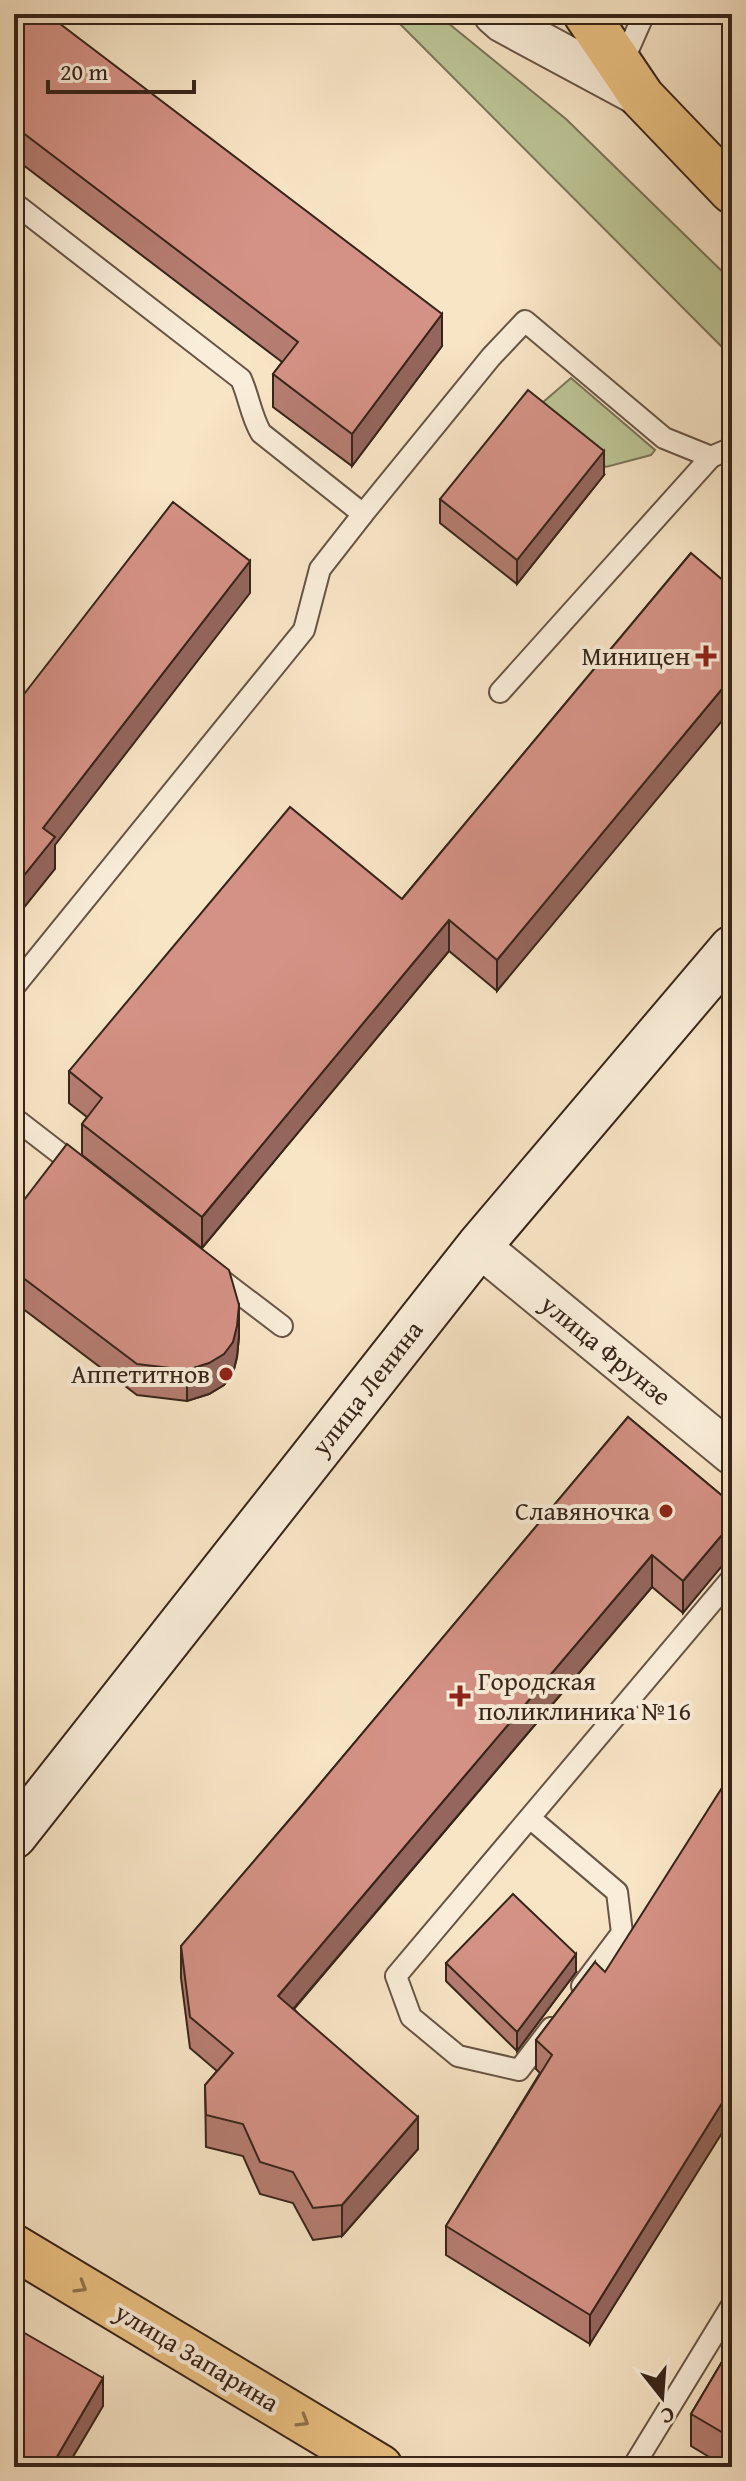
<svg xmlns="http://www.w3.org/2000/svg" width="746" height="2481" font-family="'Gentium Book Plus',serif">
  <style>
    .green { fill: #bcc596; stroke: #7a7458; stroke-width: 2 }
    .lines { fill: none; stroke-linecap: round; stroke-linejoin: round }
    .lane-casing { stroke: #675444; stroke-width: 24 }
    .street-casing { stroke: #675444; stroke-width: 44 }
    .secondary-casing { stroke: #372419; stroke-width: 48 }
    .primary-casing { stroke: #372419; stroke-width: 48 }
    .lane { stroke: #faeeda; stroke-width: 20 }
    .street { stroke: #faeeda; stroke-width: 40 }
    .secondary { stroke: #faeeda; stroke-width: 44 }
    .primary { stroke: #ecc283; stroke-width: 44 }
    .wall { fill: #b67d72; stroke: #372419; stroke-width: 2 }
    .shaded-wall { fill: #94665d; stroke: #372419; stroke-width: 2 }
    .building { fill: #d49185; stroke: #372419; stroke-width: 2 }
    .oneway { stroke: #92734e }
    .poi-dot { fill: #8f2418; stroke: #faeeda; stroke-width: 3 }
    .labels { text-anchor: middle; stroke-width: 8; stroke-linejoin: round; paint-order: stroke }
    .poi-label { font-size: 26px; fill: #372419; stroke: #faeeda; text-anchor: end }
    .street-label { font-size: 26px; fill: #372419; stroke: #faeeda }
  </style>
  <rect width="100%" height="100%" fill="#f8e5c6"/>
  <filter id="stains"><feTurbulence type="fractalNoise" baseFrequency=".0025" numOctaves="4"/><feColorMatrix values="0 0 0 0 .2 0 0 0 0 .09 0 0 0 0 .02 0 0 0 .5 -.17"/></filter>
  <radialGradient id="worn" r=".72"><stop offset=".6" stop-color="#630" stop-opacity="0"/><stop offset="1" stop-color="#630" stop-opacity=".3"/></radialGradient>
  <g class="green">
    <polygon points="390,14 437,14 566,119 732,281 732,357"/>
    <polygon points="571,378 655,450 651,455 606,467 535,409"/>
  </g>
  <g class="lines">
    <g class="lane-casing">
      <g id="lane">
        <polyline points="621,66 644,14"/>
        <path d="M14,203L241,379C249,397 251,416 261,433L363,514L491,357L525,321L664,438L711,457L732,448"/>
        <polyline points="500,692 711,457"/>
        <polyline points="14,987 304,630 320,569 363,514"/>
        <polyline points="14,1118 80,1169"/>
        <polyline points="215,1275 282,1326"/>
        <polyline points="530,1818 617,1892 622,1933 582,1986"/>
        <polyline points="551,2028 519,2070 458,2056 411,2017 396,1976 732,1578"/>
        <polyline points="633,2467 732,2305"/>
      </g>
    </g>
    <g class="street-casing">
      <g id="street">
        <polyline points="494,14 503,22 642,97"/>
        <polyline points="479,1246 732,1454"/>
      </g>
    </g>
    <g class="secondary-casing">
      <polyline id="secondary" points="14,1836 479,1246 732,948"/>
    </g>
    <g class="primary-casing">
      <g id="primary">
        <polyline points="586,14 642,97 732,191"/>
        <polyline points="14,2247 380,2467"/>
      </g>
    </g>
    <use href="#lane" class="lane"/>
    <use href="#street" class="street"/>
    <use href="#secondary" class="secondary"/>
    <use href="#primary" class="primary"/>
  </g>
  <g class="wall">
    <polygon points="14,14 442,346 352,466 273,407 273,374 282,362 14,158"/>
    <polygon points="604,475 517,584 440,523 440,499"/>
    <polygon points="691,553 497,991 449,951 202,1248 82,1155 82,1124 87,1117 69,1103 69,1071 402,899"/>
    <polygon points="14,1213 239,1336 237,1357 233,1373 224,1385 209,1394 187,1401 137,1395 14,1302"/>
    <polygon points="628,1417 732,1504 683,1613 652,1587 294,2009 418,2149 342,2236 313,2240 293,2203 260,2194 243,2156 206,2147 205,2085 217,2071 190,2048 181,1978 181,1946 303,1804"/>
    <polygon points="595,1962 590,2344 446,2255 446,2226 540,2073 536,2069 536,2040"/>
    <polygon points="446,1963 576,1972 517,2051 446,1981"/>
    <polygon points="732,2345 732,2467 726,2467 691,2446 691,2414"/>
  </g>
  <g class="shaded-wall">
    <polygon points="442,314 442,346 352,466 352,434"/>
    <polygon points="604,451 604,475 517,584 517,560"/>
    <polygon points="250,561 250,593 55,845 55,869 14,920 14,888 43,828"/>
    <polygon points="732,677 732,709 497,991 497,960"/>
    <polygon points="449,920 449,951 202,1248 202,1217"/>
    <polygon points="239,1305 239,1336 237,1357 233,1373 224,1385 209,1394 187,1401 187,1370"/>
    <polygon points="732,1523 732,1554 683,1613 683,1581"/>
    <polygon points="652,1555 652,1587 278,2027 278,1996"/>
    <polygon points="576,1954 576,1972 517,2051 517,2032"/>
    <polygon points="732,2087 732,2117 590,2344 590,2315"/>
    <polygon points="418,2117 418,2149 342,2236 342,2205"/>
    <polygon points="103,2378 103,2406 67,2467 51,2467"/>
  </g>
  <g class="building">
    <polygon points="14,14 47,14 442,314 352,434 273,374 298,342 14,126"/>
    <polygon points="528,390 604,451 517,560 440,499"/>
    <polygon points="173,502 250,561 43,828 55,837 14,888 14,707"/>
    <polygon points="691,553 732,588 732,677 497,960 449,920 202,1217 82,1124 102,1098 69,1071 290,807 402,899"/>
    <polygon points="67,1144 229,1270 239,1305 237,1326 233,1342 224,1354 209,1363 187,1370 137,1364 14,1271 14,1213"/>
    <polygon points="628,1417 732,1504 732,1523 683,1581 652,1555 278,1996 418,2117 342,2205 313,2208 293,2172 260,2162 243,2124 206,2115 205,2085 233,2053 190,2017 181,1946 303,1804"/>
    <polygon points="732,1772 732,2087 590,2315 446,2226 552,2055 536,2040 595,1962 605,1972"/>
    <polygon points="513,1894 576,1954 517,2032 446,1963"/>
    <polygon points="14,2327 103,2378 51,2467 14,2467"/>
    <polygon points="732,2345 732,2438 691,2414"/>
  </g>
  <defs><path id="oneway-chevron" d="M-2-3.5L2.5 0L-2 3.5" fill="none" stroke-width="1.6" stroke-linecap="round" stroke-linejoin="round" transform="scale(2)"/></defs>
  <g class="oneway">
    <use href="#oneway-chevron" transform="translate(81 2287) rotate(31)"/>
    <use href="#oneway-chevron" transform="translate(303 2421) rotate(31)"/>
  </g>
  <g class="poi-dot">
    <path d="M702 644h8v8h8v8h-8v8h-8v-8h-8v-8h8z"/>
    <circle cx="226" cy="1374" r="8"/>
    <circle cx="666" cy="1511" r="8"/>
    <path d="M456 1684h8v8h8v8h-8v8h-8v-8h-8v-8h8z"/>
  </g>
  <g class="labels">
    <g class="poi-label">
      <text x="690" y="665">Миницен</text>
      <text x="210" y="1383">Аппетитнов</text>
      <text x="650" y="1520">Славяночка</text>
      <text x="478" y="1690" text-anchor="start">Городская<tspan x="478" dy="30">поликлиника №16</tspan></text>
    </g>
    <g class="street-label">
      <text transform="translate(606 1350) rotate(39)" y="9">улица Фрунзе</text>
      <text transform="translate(367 1388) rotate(-52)" y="9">улица Ленина</text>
      <text transform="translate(197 2357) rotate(31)" y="9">улица Запарина</text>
    </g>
  </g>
  <rect width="746" height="2481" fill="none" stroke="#f8e5c6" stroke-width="48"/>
  <rect x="16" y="16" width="714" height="2449" fill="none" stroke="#372419" stroke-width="4"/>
  <rect x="24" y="24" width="698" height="2433" fill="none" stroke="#372419" stroke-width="2"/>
  <g transform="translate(662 2397) rotate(163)" stroke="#faeeda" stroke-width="6" paint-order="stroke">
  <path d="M0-6L14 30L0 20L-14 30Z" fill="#372419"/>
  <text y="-12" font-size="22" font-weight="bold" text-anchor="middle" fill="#372419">С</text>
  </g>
  <path d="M48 80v12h146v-12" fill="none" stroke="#372419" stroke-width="4"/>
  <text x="60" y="80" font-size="24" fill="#372419" stroke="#faeeda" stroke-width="6" paint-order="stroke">20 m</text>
  <rect width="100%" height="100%" filter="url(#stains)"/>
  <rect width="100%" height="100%" fill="url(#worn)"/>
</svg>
